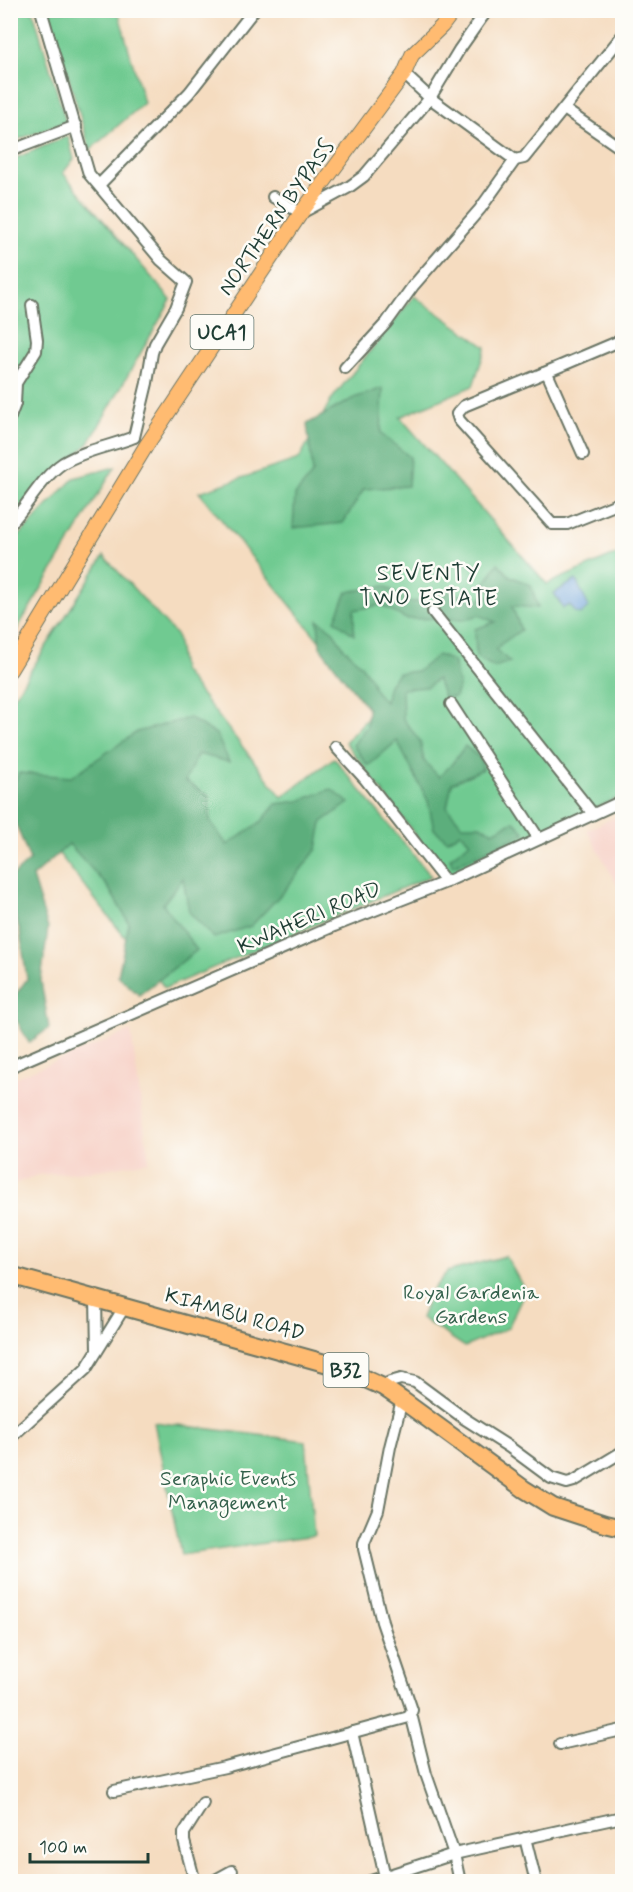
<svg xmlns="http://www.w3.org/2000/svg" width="633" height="1892" font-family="Mynerve,sans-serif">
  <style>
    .built { fill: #f7d1c7 }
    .green { fill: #70ca91; stroke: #488462; stroke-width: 1.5 }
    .forest { fill: #5cae7b; stroke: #3e7658; stroke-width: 1.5 }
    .water { fill: #6fa4dc; stroke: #477088; stroke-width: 1.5 }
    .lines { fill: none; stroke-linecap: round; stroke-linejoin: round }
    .minor-casing { stroke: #6a7565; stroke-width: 14 }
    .major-casing { stroke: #6a7565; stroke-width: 16 }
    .highway-casing { stroke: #6a7565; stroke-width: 20 }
    .minor { stroke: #fff; stroke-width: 10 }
    .major { stroke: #ffbb71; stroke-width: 14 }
    .highway { stroke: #ffbb71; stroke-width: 16 }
    .labels { text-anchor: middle; stroke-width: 5; stroke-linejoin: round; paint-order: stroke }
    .shield { fill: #fdfcf7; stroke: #62766e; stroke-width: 1.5 }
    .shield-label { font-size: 20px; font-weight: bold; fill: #1f3d34 }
    .street-label { font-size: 21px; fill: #1f3d34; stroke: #fdfcf7 }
    .park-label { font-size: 21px; fill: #33604b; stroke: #fdfcf7 }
    .neighbourhood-label { font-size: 22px; letter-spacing: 1.5px; fill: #1f3d34; stroke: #fdfcf7 }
  </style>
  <rect width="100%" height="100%" fill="#fdfcf7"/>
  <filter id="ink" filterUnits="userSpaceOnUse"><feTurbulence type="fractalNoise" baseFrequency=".0167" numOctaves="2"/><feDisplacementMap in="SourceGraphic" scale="12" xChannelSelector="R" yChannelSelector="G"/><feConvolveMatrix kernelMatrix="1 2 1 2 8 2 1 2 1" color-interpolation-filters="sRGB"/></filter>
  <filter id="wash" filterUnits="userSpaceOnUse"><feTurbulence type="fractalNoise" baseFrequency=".008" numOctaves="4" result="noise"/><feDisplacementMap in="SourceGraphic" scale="24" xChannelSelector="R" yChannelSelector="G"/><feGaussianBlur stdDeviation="1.35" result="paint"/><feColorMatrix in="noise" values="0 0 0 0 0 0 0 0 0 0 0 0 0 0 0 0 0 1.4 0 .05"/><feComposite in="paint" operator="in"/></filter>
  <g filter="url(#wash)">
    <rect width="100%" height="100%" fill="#f5dcc0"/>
    <g class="built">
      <polygon points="622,814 622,894 587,830"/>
      <polygon points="131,1031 149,1161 99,1170 38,1175 11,1185 11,1079"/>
    </g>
    <g class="green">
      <polygon points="11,10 33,11 66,122 11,142"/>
      <polygon points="49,11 118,11 144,103 90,150"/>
      <polygon points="68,136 74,159 63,173 171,300 89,443 11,516 11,160"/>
      <polygon points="414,296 486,347 473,386 400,417 547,584 622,552 622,796 448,878 345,742 375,710 199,492 299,459 331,400"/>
      <polygon points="115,467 11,639 11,541 17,538 74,478"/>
      <polygon points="104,556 177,636 182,670 282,797 334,758 431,876 165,988 11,793 10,703"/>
      <polygon points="506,1256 525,1291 508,1328 465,1347 421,1318 431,1292 447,1272"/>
      <polygon points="154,1422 306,1441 314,1536 181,1555"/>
    </g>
    <g class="forest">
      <polygon points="383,388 381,434 410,457 408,486 364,489 343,523 293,528 295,495 313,473 307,424 354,398"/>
      <polygon points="498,563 510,576 531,585 538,608 512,606 521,630 501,644 496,650 510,662 494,667 476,657 475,629 495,622 479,615 463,620 445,618 406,619 381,605 354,610 354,635 335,620 347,592 385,586 409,602 437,601 450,591 473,602 493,594 485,583"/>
      <polygon points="318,620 332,630 344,648 361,665 371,679 374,689 385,702 389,685 398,673 418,671 438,655 453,661 459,685 455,697 444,697 437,679 427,687 402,689 403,719 420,741 424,761 439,777 451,765 465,746 480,758 483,769 452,783 447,807 462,825 480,825 493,832 514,821 525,833 453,866 450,858 470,842 461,833 447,840 434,829 428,801 397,741 368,766 353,745 367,726 368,709 320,647"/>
      <polygon points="189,718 216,734 229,762 198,754 185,781 209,796 210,821 227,845 262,821 276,804 299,801 331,789 349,803 322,822 317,849 285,890 251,926 214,938 189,912 183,878 163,904 197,950 139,995 118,976 129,923 108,887 69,844 32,877 48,928 41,981 49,1028 29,1043 10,1008 11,1001 27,979 20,932 11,900 11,877 30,860 11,812 11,789 19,773 71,777 137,732"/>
    </g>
    <polygon class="water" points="576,580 587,603 588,607 581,614 575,612 570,605 563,608 554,593"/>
  </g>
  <g filter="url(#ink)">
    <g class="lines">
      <g class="minor-casing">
        <g id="minor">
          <polyline points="41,10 89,174 161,260 186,282 176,308 155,344 152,353 147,383 134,437"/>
          <polyline points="470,10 483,16"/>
          <polyline points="404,74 430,98 515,160 524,158 622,36"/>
          <polyline points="564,109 622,149"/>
          <polyline points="10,151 76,126"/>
          <polyline points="99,185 189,93 254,10"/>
          <polyline points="273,197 301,213 349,187 364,176 430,98 459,50 487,10"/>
          <polyline points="345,368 387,322 413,286 480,209 515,160"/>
          <polyline points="544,373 622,340"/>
          <polyline points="10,417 15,404 16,383 36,351 37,340 32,305"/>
          <polyline points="583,454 548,375 544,373 464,406 457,414 459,420 552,524 567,524 622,502"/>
          <path d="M10,524C28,505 42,477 63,463C84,450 112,446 134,437"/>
          <polyline points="433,612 593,814"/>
          <polyline points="451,704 539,839"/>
          <polyline points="336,747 365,779 446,882"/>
          <polyline points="10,1067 334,926 446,882 622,801"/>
          <polyline points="96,1298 97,1351"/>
          <polyline points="383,1387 390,1382 401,1379 415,1382 465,1419 509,1447 551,1478 567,1483 574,1481 622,1452"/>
          <polyline points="10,1438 86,1369 125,1306"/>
          <polyline points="411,1714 426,1774 454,1854 460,1882"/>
          <polyline points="352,1732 385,1877"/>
          <polyline points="560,1744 622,1730"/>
          <polyline points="114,1791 225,1767 409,1717 412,1710 382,1622 364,1549 364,1543 378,1510 390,1447 402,1400"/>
          <polyline points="525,1838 536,1882"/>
          <polyline points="195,1882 184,1841 184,1833 203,1803"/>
          <polyline points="212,1882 232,1871"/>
          <polyline points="368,1882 454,1854 622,1817"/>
        </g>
      </g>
      <g class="major-casing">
        <polyline id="major" points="10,670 146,446 301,213 404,74 412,55 442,26 454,10"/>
      </g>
      <g class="highway-casing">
        <polyline id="highway" points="10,1275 339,1367 383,1387 402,1400 524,1489 553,1507 605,1524 622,1528"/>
      </g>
      <use href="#minor" class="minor"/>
      <use href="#major" class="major"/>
      <use href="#highway" class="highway"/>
    </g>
  </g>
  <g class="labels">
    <g class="shield">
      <rect x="190.5" y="315" width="63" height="34" rx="4.5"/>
      <rect x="323.5" y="1353" width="45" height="34" rx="4.5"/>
    </g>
    <g class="shield-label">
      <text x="222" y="339">UCA1</text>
      <text x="346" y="1377">B32</text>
    </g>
    <g class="street-label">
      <text transform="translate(276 217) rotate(-55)" y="7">NORTHERN BYPASS</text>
      <text transform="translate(309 917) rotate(-23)" y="7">KWAHERI ROAD</text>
      <text transform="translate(235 1314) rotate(16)" y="7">KIAMBU ROAD</text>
    </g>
    <g class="park-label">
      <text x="471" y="1299">Royal Gardenia<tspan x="471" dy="24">Gardens</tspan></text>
      <text x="228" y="1485">Seraphic Events<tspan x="228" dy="24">Management</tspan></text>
    </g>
    <g class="neighbourhood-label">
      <text x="429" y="580">SEVENTY<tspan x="429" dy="25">TWO ESTATE</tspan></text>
    </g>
  </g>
  <rect width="633" height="1892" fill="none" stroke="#fdfcf7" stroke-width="36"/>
  <path d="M30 1853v9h118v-9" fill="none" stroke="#1f3d34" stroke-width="3"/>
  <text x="39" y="1853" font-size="18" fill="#1f3d34" stroke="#fdfcf7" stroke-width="4.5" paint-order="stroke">100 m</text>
</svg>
